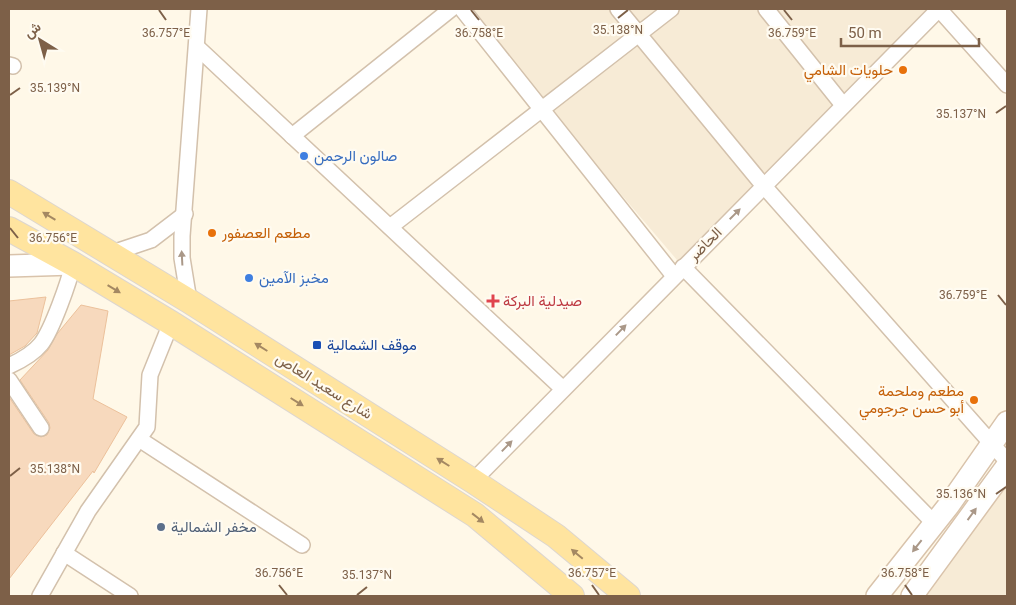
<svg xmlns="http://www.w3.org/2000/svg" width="1016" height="605" font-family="Roboto,Vazirmatn,sans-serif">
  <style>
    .residential { fill: #f7ebd6 }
    .building { fill: #f7d9bd; stroke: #ecc19b }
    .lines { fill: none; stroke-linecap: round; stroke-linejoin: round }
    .minor-casing { stroke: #d3c1ac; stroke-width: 18 }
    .secondary-casing { stroke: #d9c3ab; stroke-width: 24 }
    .primary-casing { stroke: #ddd6cf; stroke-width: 26 }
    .minor { stroke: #fff; stroke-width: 15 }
    .secondary { stroke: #fff; stroke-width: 21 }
    .primary { stroke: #ffe49f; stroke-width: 24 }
    .oneway { fill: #aa9888 }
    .oneway2 { fill: #a48862 }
    .ticks { fill: none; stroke: #7d6048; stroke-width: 2 }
    .food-dot { fill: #e8710a; stroke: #fffbf1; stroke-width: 2 }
    .shop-dot { fill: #3f7fe0; stroke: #fffbf1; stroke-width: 2 }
    .health-dot { fill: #e0444e; stroke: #fffbf1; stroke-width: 2 }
    .transit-dot { fill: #1a4fb4; stroke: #fffbf1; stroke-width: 2 }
    .service-dot { fill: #5c6f8a; stroke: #fffbf1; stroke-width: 2 }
    .labels { text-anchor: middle; stroke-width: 4.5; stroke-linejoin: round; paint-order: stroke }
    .food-label { font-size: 15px; fill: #c56008; stroke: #fffbf1; text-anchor: end }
    .shop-label { font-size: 15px; fill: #366cbe; stroke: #fffbf1; text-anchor: start }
    .street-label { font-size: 15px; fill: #7d6048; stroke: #fffbf1 }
    .health-label { font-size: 15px; fill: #be3a42; stroke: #fffbf1; text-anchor: start }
    .transit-label { font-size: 15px; fill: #164399; stroke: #fffbf1; text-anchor: start }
    .service-label { font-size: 15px; fill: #4e5e75; stroke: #fffbf1; text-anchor: start }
    .ticks-label { font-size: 12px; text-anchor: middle; fill: #7d6048; stroke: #fffbf1; stroke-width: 4.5; stroke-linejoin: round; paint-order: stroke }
  </style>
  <rect width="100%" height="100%" fill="#fff8e8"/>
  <g class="residential">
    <polygon points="463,9 927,9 683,267"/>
    <polygon points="1007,466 1007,596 912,596"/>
  </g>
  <g class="building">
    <polygon points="46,297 37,333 25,346 9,355 9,301"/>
    <polygon points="81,305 108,311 93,399 127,417 94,473 93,471 9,579 9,397 34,434 41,437 47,435 50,428 49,423 20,380 48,350 57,334"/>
  </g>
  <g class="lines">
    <g class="minor-casing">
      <g id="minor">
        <polyline points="462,9 674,276"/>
        <polyline points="618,9 763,185 1007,461"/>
        <polyline points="766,9 843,105"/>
        <polyline points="939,9 1007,85"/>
        <polyline points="197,47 563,389"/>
        <polyline points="9,65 13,66"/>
        <polyline points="292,136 451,9"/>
        <polyline points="390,227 671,9"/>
        <polyline points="112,253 151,240 185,214"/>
        <polyline points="683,267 935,524"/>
        <polyline points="189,301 182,258 182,236 199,9"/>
        <path d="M9,366C20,361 33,354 41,344C52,330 69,282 73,264"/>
        <polyline points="9,380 41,428"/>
        <polyline points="139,439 302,545"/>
        <polyline points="473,481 939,9"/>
        <polyline points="64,553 130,596"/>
        <polyline points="40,596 88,511 147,427 150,375 171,323"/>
      </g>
    </g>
    <g class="secondary-casing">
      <g id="secondary">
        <polyline points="9,266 73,264"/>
        <polyline points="877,596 949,505 1007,422"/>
        <polyline points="912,596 1007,466"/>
      </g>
    </g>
    <g class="primary-casing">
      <g id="primary">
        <polyline points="9,192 189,301 473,481 556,536 628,596"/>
        <polyline points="9,229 73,264 171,323 475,515 572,596"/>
      </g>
    </g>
    <use href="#minor" class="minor"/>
    <use href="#secondary" class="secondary"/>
    <use href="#primary" class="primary"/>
  </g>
  <defs><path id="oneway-solid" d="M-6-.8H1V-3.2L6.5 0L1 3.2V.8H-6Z" transform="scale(1.25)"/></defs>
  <g class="oneway">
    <use href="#oneway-solid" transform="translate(735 214) rotate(-45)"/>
    <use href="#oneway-solid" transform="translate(182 258) rotate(-93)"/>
    <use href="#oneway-solid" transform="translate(621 330) rotate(-46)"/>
    <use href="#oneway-solid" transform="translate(507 446) rotate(-46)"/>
    <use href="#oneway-solid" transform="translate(972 514) rotate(-54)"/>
    <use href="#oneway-solid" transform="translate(917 546) rotate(128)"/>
  </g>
  <g class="oneway2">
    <use href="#oneway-solid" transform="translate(49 216) rotate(-149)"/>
    <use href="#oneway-solid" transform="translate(114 289) rotate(31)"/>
    <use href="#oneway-solid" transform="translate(261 347) rotate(-148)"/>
    <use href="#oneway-solid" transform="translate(297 402) rotate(32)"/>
    <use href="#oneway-solid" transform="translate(443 462) rotate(-148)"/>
    <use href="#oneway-solid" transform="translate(478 518) rotate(38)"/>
    <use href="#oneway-solid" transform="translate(577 554) rotate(-140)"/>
  </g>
  <path class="ticks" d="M159,10L166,20M471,10L479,20M784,10L792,20M618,18L628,10M10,95L20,88M996,113L1006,106M10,228L18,238M998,295L1006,305M10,476L20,468M996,494L1006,487M279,585L287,595M592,585L599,595M905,585L912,595M357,595L367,587"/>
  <g class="food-dot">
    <circle cx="903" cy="70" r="5"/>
    <circle cx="212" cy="233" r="5"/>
    <circle cx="974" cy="400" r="5"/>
  </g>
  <g class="shop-dot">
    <circle cx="304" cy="156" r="5"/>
    <circle cx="249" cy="278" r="5"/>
  </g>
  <path class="health-dot" d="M490.5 293.5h5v5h5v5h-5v5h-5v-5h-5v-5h5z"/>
  <rect class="transit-dot" x="312" y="340" width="10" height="10" rx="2.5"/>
  <circle class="service-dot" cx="161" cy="527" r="5"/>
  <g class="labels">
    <g class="food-label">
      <text x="893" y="75">حلويات الشامي</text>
      <text x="222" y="238" text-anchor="start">مطعم العصفور</text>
      <text x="964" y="396">مطعم وملحمة<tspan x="964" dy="17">أبو حسن جرجومي</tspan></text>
    </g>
    <g class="shop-label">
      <text x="314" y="161">صالون الرحمن</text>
      <text x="259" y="283">مخبز الآمين</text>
    </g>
    <g class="street-label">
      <text transform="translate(705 244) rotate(-45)" y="5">الحاضر</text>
      <text transform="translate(324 386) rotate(32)" y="5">شارع سعيد العاص</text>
    </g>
    <g class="health-label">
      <text x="503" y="306">صيدلية البركة</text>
    </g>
    <g class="transit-label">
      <text x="327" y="350">موقف الشمالية</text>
    </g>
    <g class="service-label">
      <text x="171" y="532">مخفر الشمالية</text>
    </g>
  </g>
  <g class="ticks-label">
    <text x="618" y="34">35.138°N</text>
    <text x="166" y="37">36.757°E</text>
    <text x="479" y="37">36.758°E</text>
    <text x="792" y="37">36.759°E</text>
    <text x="55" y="92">35.139°N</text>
    <text x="961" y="118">35.137°N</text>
    <text x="53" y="242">36.756°E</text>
    <text x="963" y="299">36.759°E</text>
    <text x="55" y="473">35.138°N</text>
    <text x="961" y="498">35.136°N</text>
    <text x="279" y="577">36.756°E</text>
    <text x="592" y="577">36.757°E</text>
    <text x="905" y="577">36.758°E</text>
    <text x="367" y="579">35.137°N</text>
  </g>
  <rect width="1016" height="605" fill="none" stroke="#7d6048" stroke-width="20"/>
  <g transform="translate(40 40) rotate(323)" stroke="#fffbf1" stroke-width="4" paint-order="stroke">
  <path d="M0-4L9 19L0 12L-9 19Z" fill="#7d6048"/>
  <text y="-8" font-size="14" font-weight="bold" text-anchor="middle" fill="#7d6048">ش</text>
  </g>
  <path d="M841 38v8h138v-8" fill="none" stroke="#7d6048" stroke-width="2.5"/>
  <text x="848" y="38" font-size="15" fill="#7d6048" stroke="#fffbf1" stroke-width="4" paint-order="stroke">50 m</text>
</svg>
